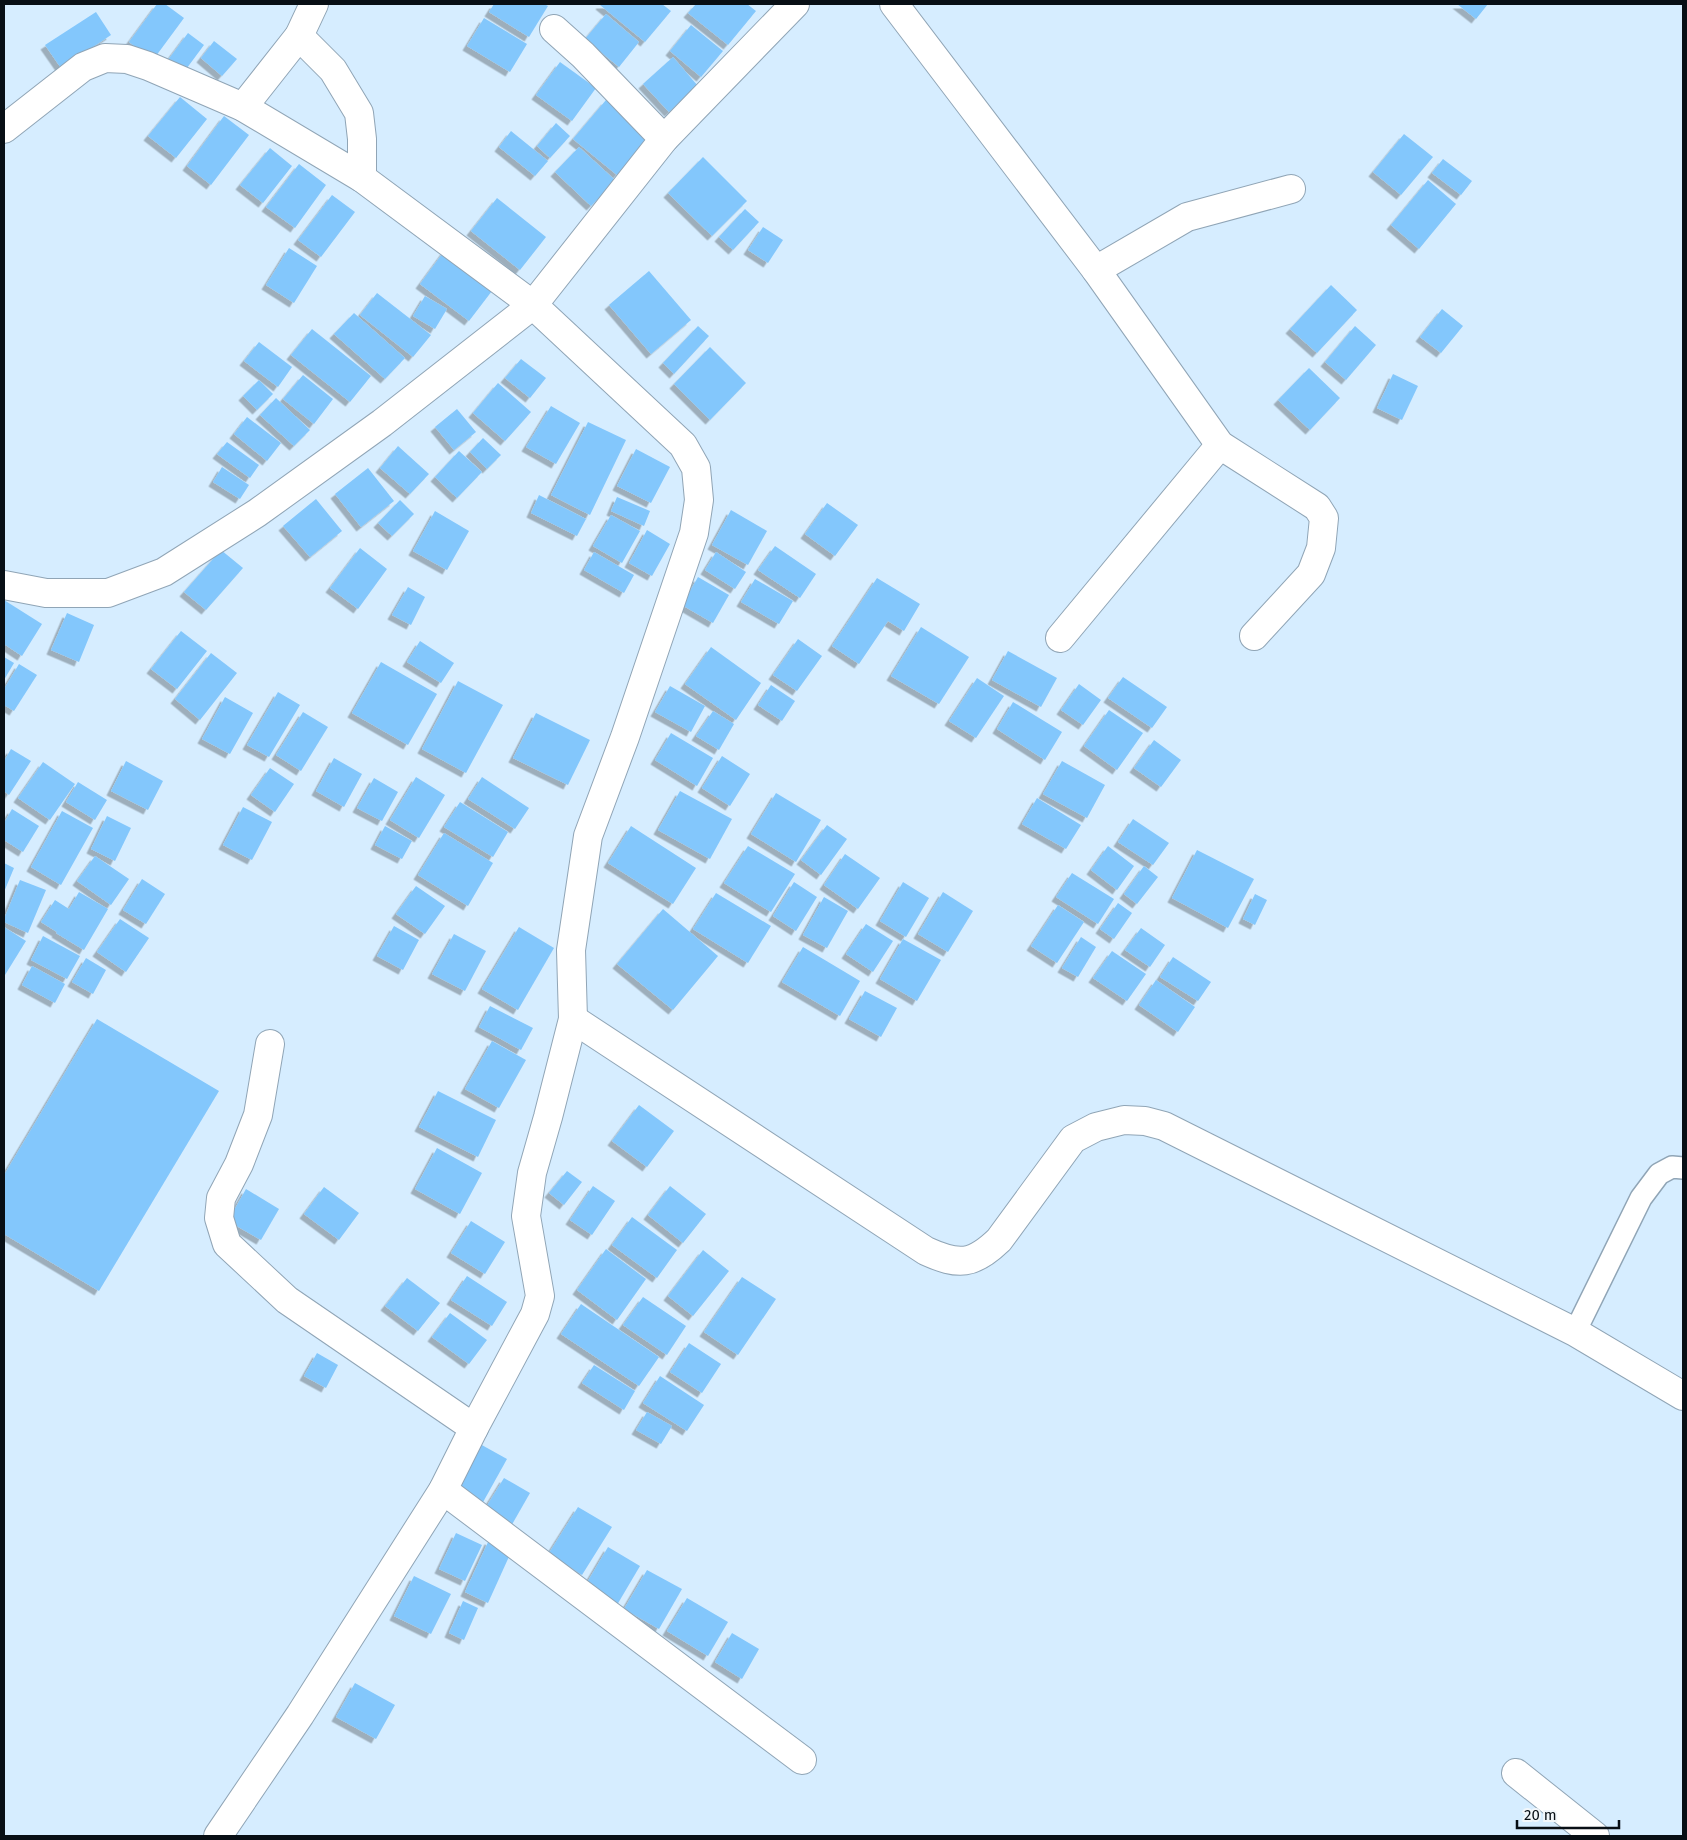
<svg xmlns="http://www.w3.org/2000/svg" width="1687" height="1840" font-family="'Fira Sans',sans-serif">
  <style>
    .building { fill: #83c7fc; filter: url(#shadow) }
    .lines { fill: none; stroke-linecap: round; stroke-linejoin: round }
    .lane-casing { stroke: #90a5b6; stroke-width: 24 }
    .street-casing { stroke: #90a5b6; stroke-width: 30 }
    .lane { stroke: #fff; stroke-width: 21 }
    .street { stroke: #fff; stroke-width: 28 }
  </style>
  <defs>
    <filter id="shadow"><feDropShadow dx="-4.5" dy="4.5" stdDeviation="0" flood-color="#0004"/></filter>
  </defs>
  <rect width="100%" height="100%" fill="#d6edff"/>
  <g class="building">
    <polygon points="157,4 165,4 184,18 153,60 129,42"/>
    <polygon points="494,4 544,4 548,6 529,37 489,12"/>
    <polygon points="601,4 662,4 671,11 645,42 600,5"/>
    <polygon points="696,4 747,4 756,11 728,45 688,13"/>
    <polygon points="1457,4 1488,4 1476,19"/>
    <polygon points="96,12 111,35 61,68 45,45"/>
    <polygon points="606,14 639,42 619,67 585,39"/>
    <polygon points="484,18 527,44 510,72 467,46"/>
    <polygon points="691,25 723,51 701,77 670,51"/>
    <polygon points="188,33 204,45 181,76 165,64"/>
    <polygon points="214,41 237,59 222,76 201,58"/>
    <polygon points="673,57 698,86 669,112 643,84"/>
    <polygon points="560,62 596,88 572,121 536,95"/>
    <polygon points="180,97 207,119 176,158 148,136"/>
    <polygon points="606,100 650,136 617,175 573,139"/>
    <polygon points="224,116 249,135 211,185 187,166"/>
    <polygon points="556,123 570,136 550,158 537,146"/>
    <polygon points="511,131 548,161 535,176 499,147"/>
    <polygon points="1404,134 1433,157 1401,195 1373,172"/>
    <polygon points="579,147 616,181 591,206 555,172"/>
    <polygon points="270,148 292,166 263,203 240,185"/>
    <polygon points="703,157 747,201 712,236 668,193"/>
    <polygon points="1443,159 1472,181 1461,195 1432,173"/>
    <polygon points="299,164 326,185 295,228 266,207"/>
    <polygon points="1428,180 1456,204 1419,249 1391,225"/>
    <polygon points="332,195 355,212 321,257 298,240"/>
    <polygon points="497,198 546,237 520,270 471,231"/>
    <polygon points="745,209 759,222 733,250 719,237"/>
    <polygon points="763,227 783,240 768,263 748,250"/>
    <polygon points="289,248 317,266 294,303 266,285"/>
    <polygon points="445,250 495,287 469,321 420,284"/>
    <polygon points="649,271 691,320 651,354 609,305"/>
    <polygon points="1331,285 1357,310 1317,353 1290,329"/>
    <polygon points="377,293 431,335 413,357 360,315"/>
    <polygon points="425,296 447,309 435,329 413,316"/>
    <polygon points="1442,309 1463,326 1441,353 1420,337"/>
    <polygon points="354,313 405,358 385,379 334,334"/>
    <polygon points="698,326 709,336 674,374 663,363"/>
    <polygon points="1355,326 1376,345 1346,380 1325,362"/>
    <polygon points="312,329 371,376 350,402 291,355"/>
    <polygon points="259,342 292,367 278,387 244,361"/>
    <polygon points="710,347 746,383 710,420 674,384"/>
    <polygon points="521,359 546,378 530,398 505,378"/>
    <polygon points="1309,368 1340,398 1310,430 1278,400"/>
    <polygon points="1393,374 1418,386 1402,420 1377,408"/>
    <polygon points="303,375 333,399 314,424 283,399"/>
    <polygon points="259,380 273,394 257,410 243,396"/>
    <polygon points="498,383 531,412 505,441 473,413"/>
    <polygon points="276,398 310,430 294,446 260,415"/>
    <polygon points="551,406 580,423 556,464 526,447"/>
    <polygon points="457,409 476,432 454,450 435,427"/>
    <polygon points="247,417 281,443 267,461 234,434"/>
    <polygon points="588,422 626,440 590,515 551,495"/>
    <polygon points="483,438 501,455 487,469 470,452"/>
    <polygon points="227,442 259,465 250,478 217,454"/>
    <polygon points="398,446 429,474 410,494 380,468"/>
    <polygon points="636,449 670,467 651,503 617,486"/>
    <polygon points="459,451 482,472 457,498 435,477"/>
    <polygon points="222,467 249,485 240,499 213,482"/>
    <polygon points="368,468 394,501 361,527 335,494"/>
    <polygon points="539,495 586,519 577,536 531,513"/>
    <polygon points="617,497 650,511 644,526 611,511"/>
    <polygon points="316,499 342,531 310,557 283,526"/>
    <polygon points="400,500 414,514 392,536 378,523"/>
    <polygon points="827,503 858,525 835,556 805,534"/>
    <polygon points="731,510 767,531 748,565 712,545"/>
    <polygon points="435,511 469,531 447,570 413,551"/>
    <polygon points="611,515 640,531 622,563 593,546"/>
    <polygon points="647,530 670,544 652,576 629,563"/>
    <polygon points="775,546 816,574 800,598 758,570"/>
    <polygon points="360,548 387,569 358,609 330,588"/>
    <polygon points="221,550 243,568 206,610 184,592"/>
    <polygon points="594,552 634,575 624,593 584,570"/>
    <polygon points="716,552 746,572 735,589 705,570"/>
    <polygon points="698,577 729,595 713,623 682,605"/>
    <polygon points="877,578 920,604 904,631 888,621 859,664 832,646"/>
    <polygon points="755,579 793,601 779,624 741,602"/>
    <polygon points="408,587 425,597 411,625 392,615"/>
    <polygon points="4,600 42,624 22,656 4,644"/>
    <polygon points="67,613 94,625 79,662 51,650"/>
    <polygon points="921,627 969,657 939,704 891,676"/>
    <polygon points="181,631 207,651 177,689 151,669"/>
    <polygon points="798,639 822,656 797,691 773,675"/>
    <polygon points="420,641 454,663 441,683 407,662"/>
    <polygon points="711,647 761,683 736,720 685,684"/>
    <polygon points="1008,651 1057,678 1041,707 992,680"/>
    <polygon points="211,653 237,673 200,720 175,699"/>
    <polygon points="4,657 14,663 4,680"/>
    <polygon points="381,662 437,694 408,745 352,713"/>
    <polygon points="19,664 37,675 14,711 4,705 4,689"/>
    <polygon points="1123,677 1167,707 1152,728 1108,698"/>
    <polygon points="977,678 1004,696 976,738 949,721"/>
    <polygon points="458,681 503,705 466,773 422,749"/>
    <polygon points="1079,684 1101,700 1083,725 1061,710"/>
    <polygon points="771,685 795,701 782,721 758,705"/>
    <polygon points="670,686 705,706 691,732 655,712"/>
    <polygon points="278,692 300,705 269,757 247,745"/>
    <polygon points="225,697 253,713 230,754 202,739"/>
    <polygon points="1013,702 1062,732 1045,760 997,729"/>
    <polygon points="1109,710 1143,733 1117,770 1084,746"/>
    <polygon points="713,711 734,724 719,750 696,736"/>
    <polygon points="303,712 328,727 301,771 276,755"/>
    <polygon points="536,713 590,740 568,785 513,758"/>
    <polygon points="671,733 713,758 697,786 655,760"/>
    <polygon points="1154,740 1181,760 1161,787 1134,768"/>
    <polygon points="11,749 31,761 9,795 4,791 4,761"/>
    <polygon points="722,756 750,774 730,806 702,788"/>
    <polygon points="334,758 362,774 344,807 316,791"/>
    <polygon points="126,761 163,781 148,810 111,791"/>
    <polygon points="1062,761 1105,785 1087,818 1043,794"/>
    <polygon points="43,762 75,784 50,820 18,798"/>
    <polygon points="270,768 294,784 275,812 251,795"/>
    <polygon points="416,777 445,795 419,838 390,820"/>
    <polygon points="482,777 529,808 515,829 468,799"/>
    <polygon points="374,778 398,792 382,821 357,808"/>
    <polygon points="78,782 107,800 95,820 66,802"/>
    <polygon points="680,791 732,819 710,859 658,830"/>
    <polygon points="776,793 821,820 796,862 751,834"/>
    <polygon points="1037,798 1081,825 1066,849 1022,824"/>
    <polygon points="460,802 508,832 493,857 444,827"/>
    <polygon points="243,807 272,822 252,860 223,845"/>
    <polygon points="12,809 39,826 23,852 4,840 4,823"/>
    <polygon points="62,811 93,828 61,885 31,867"/>
    <polygon points="107,816 131,828 115,861 91,849"/>
    <polygon points="1133,819 1169,843 1153,865 1118,842"/>
    <polygon points="827,825 847,839 821,875 801,860"/>
    <polygon points="385,826 412,841 402,859 375,845"/>
    <polygon points="631,826 696,868 673,904 608,863"/>
    <polygon points="444,833 493,863 468,906 418,875"/>
    <polygon points="748,846 795,874 771,912 724,883"/>
    <polygon points="1108,846 1134,866 1117,890 1091,870"/>
    <polygon points="1197,850 1254,879 1228,928 1172,898"/>
    <polygon points="845,854 880,878 858,909 824,885"/>
    <polygon points="95,856 129,879 111,905 77,881"/>
    <polygon points="4,863 14,868 4,892"/>
    <polygon points="1144,866 1158,877 1137,904 1124,894"/>
    <polygon points="1072,873 1114,899 1098,924 1056,897"/>
    <polygon points="142,879 165,894 146,924 123,910"/>
    <polygon points="20,880 46,890 28,933 4,922 4,919"/>
    <polygon points="794,882 817,897 796,931 773,916"/>
    <polygon points="903,882 929,898 906,937 880,921"/>
    <polygon points="416,886 445,906 425,934 396,914"/>
    <polygon points="79,892 108,909 84,950 56,933 57,932 41,922 55,900 69,909"/>
    <polygon points="943,892 973,911 948,952 918,934"/>
    <polygon points="716,893 771,926 748,963 693,929"/>
    <polygon points="1255,894 1267,900 1255,925 1243,919"/>
    <polygon points="824,897 848,911 827,948 803,935"/>
    <polygon points="1118,903 1132,913 1114,939 1100,929"/>
    <polygon points="1058,905 1084,922 1057,963 1031,946"/>
    <polygon points="663,909 718,956 673,1010 617,964"/>
    <polygon points="120,919 149,938 126,972 97,952"/>
    <polygon points="866,924 893,941 873,972 846,954"/>
    <polygon points="394,926 419,940 403,970 377,956"/>
    <polygon points="4,927 26,941 5,975 4,974"/>
    <polygon points="519,927 554,948 518,1010 482,989"/>
    <polygon points="1141,928 1165,945 1150,967 1125,950"/>
    <polygon points="454,934 486,951 465,991 432,974"/>
    <polygon points="43,936 80,956 67,979 31,960"/>
    <polygon points="1081,937 1096,947 1078,977 1062,968"/>
    <polygon points="903,939 941,960 917,1001 880,979"/>
    <polygon points="803,947 860,981 840,1016 782,982"/>
    <polygon points="1112,951 1146,974 1127,1001 1093,978"/>
    <polygon points="1173,957 1211,982 1198,1001 1160,977"/>
    <polygon points="86,958 106,970 93,994 72,982"/>
    <polygon points="32,966 65,984 55,1003 22,985"/>
    <polygon points="1156,980 1195,1007 1178,1032 1139,1005"/>
    <polygon points="865,991 897,1008 881,1037 849,1019"/>
    <polygon points="490,1006 533,1028 521,1050 479,1027"/>
    <polygon points="97,1019 219,1091 99,1291 4,1234 4,1175"/>
    <polygon points="492,1041 526,1060 499,1108 465,1089"/>
    <polygon points="438,1091 496,1120 478,1157 419,1127"/>
    <polygon points="639,1105 674,1131 647,1167 612,1141"/>
    <polygon points="437,1148 482,1173 460,1214 415,1189"/>
    <polygon points="567,1171 582,1182 564,1205 549,1193"/>
    <polygon points="593,1186 615,1201 592,1235 570,1220"/>
    <polygon points="670,1186 706,1214 683,1243 648,1215"/>
    <polygon points="324,1187 359,1213 339,1240 304,1214"/>
    <polygon points="246,1189 279,1209 261,1240 228,1221"/>
    <polygon points="632,1217 677,1250 657,1278 612,1245"/>
    <polygon points="471,1221 505,1242 485,1274 451,1253"/>
    <polygon points="606,1249 646,1279 617,1320 577,1290"/>
    <polygon points="703,1250 729,1271 693,1316 668,1296"/>
    <polygon points="467,1276 507,1302 492,1326 451,1300"/>
    <polygon points="742,1277 776,1299 738,1355 704,1332"/>
    <polygon points="407,1278 440,1303 418,1331 385,1306"/>
    <polygon points="643,1297 686,1326 667,1355 623,1325"/>
    <polygon points="581,1304 659,1357 639,1386 561,1334"/>
    <polygon points="450,1313 487,1340 469,1364 432,1337"/>
    <polygon points="689,1343 721,1364 702,1393 670,1372"/>
    <polygon points="317,1353 338,1365 326,1388 304,1376"/>
    <polygon points="594,1365 635,1391 624,1410 582,1383"/>
    <polygon points="660,1376 704,1405 687,1431 643,1403"/>
    <polygon points="647,1412 672,1426 661,1444 636,1430"/>
    <polygon points="480,1444 507,1459 482,1504 455,1488"/>
    <polygon points="504,1478 530,1493 510,1528 483,1512"/>
    <polygon points="578,1507 612,1527 582,1575 549,1553"/>
    <polygon points="456,1533 482,1545 465,1581 439,1569"/>
    <polygon points="489,1540 512,1550 488,1603 465,1592"/>
    <polygon points="608,1547 640,1566 617,1605 585,1586"/>
    <polygon points="647,1570 682,1589 659,1629 624,1609"/>
    <polygon points="414,1576 451,1594 431,1634 394,1616"/>
    <polygon points="687,1598 728,1622 708,1656 667,1631"/>
    <polygon points="463,1601 478,1608 464,1640 449,1633"/>
    <polygon points="732,1633 759,1649 742,1679 715,1662"/>
    <polygon points="355,1683 395,1705 376,1739 336,1717"/>
  </g>
  <g class="lines">
    <g class="lane-casing">
      <polyline id="lane" points="1575,1332 1641,1198 1659,1174 1672,1167 1683,1168"/>
    </g>
    <g class="street-casing">
      <g id="street">
        <polyline points="894,4 1096,270 1220,445 1317,507 1324,518 1321,548 1311,574 1254,636"/>
        <polyline points="554,29 583,55 664,139"/>
        <polyline points="299,36 333,70 359,113 362,139 362,178"/>
        <polyline points="243,107 299,36 314,4"/>
        <polyline points="4,129 83,67 105,58 127,59 148,66 243,107 362,178 533,305 683,445 696,468 699,500 694,533 625,737 588,836 571,950 573,1019 548,1117 532,1173 526,1216 540,1296 535,1314 474,1428 443,1490 300,1715 218,1836"/>
        <polyline points="1096,270 1187,217 1291,189"/>
        <polyline points="4,585 46,593 108,593 164,572 257,513 382,423 533,305 664,139 795,4"/>
        <polyline points="1060,638 1220,445"/>
        <path d="M573,1019L926,1251C959,1266 973,1265 999,1240L1073,1139L1096,1127L1124,1120L1145,1121L1164,1126L1575,1332L1683,1396"/>
        <polyline points="270,1044 258,1115 239,1164 221,1198 219,1218 227,1244 287,1300 474,1428"/>
        <polyline points="443,1490 802,1760"/>
        <polyline points="1516,1773 1595,1836"/>
      </g>
    </g>
    <use href="#lane" class="lane"/>
    <use href="#street" class="street"/>
  </g>
  <rect width="1687" height="1840" fill="none" stroke="#080f15" stroke-width="10"/>
  <path d="M1517 1820v8h102v-8" fill="none" stroke="#080f15" stroke-width="2.5"/>
  <text x="1524" y="1820" font-size="15" fill="#080f15" stroke="#f2f7fb" stroke-width="4" paint-order="stroke">20 m</text>
</svg>
